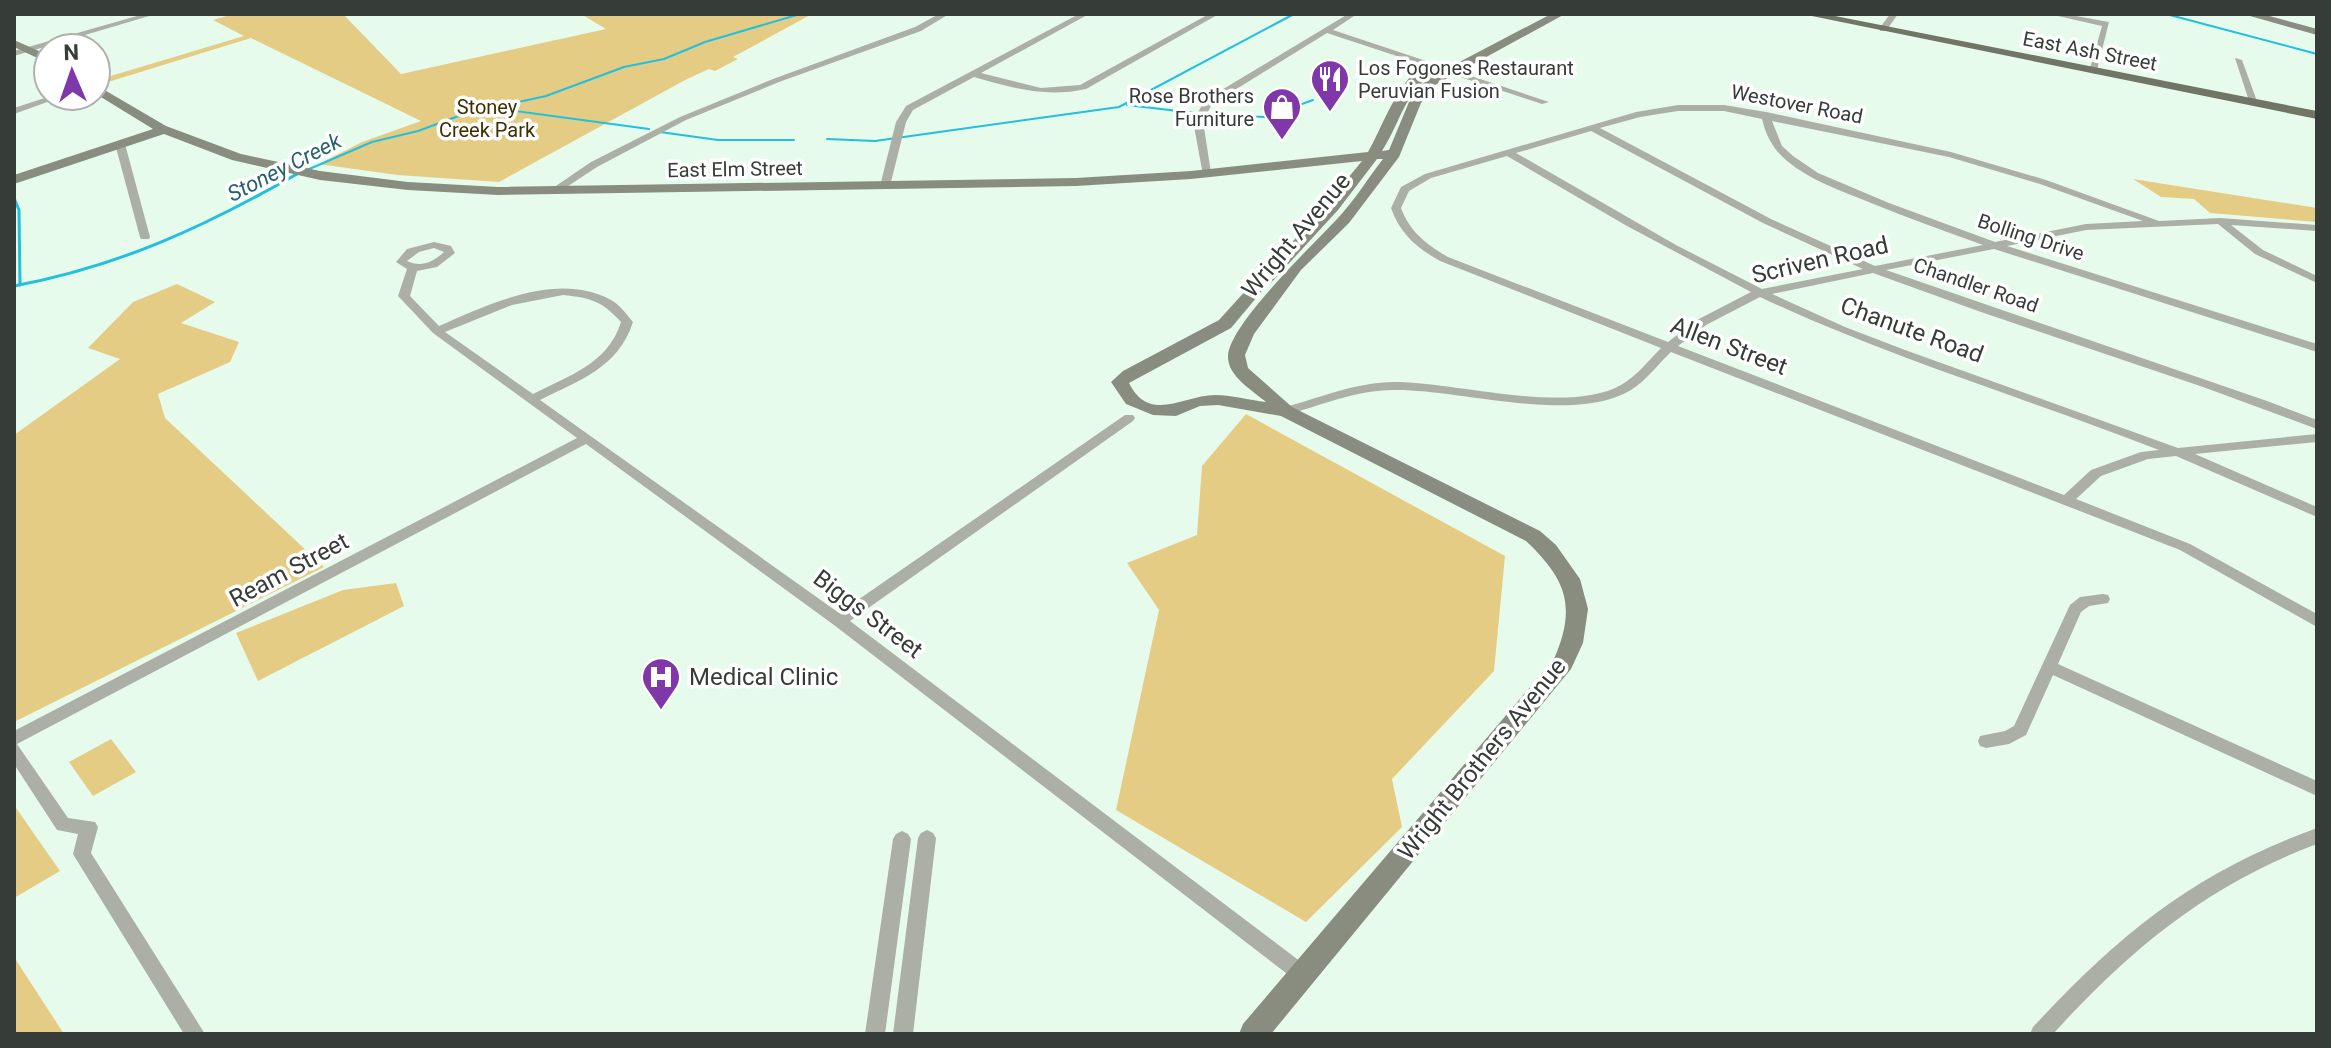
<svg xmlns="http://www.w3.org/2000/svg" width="2331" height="1048" font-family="Roboto,sans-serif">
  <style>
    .green { fill: #e5cc85 }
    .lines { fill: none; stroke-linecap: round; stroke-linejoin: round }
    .stream-far1 { stroke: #22bfde; stroke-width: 2 }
    .stream { stroke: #22bfde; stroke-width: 3 }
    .street { fill: #acafa6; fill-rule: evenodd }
    .secondary { fill: #898d80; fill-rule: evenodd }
    .primary { fill: #707565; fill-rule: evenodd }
    .labels { text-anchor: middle; stroke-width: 7; stroke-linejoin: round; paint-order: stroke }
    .far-street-label { font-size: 20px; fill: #363d38; stroke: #fff }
    .far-poi-label { font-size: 20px; fill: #363d38; stroke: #fff; text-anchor: start }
    .far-park-label { font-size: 20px; fill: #3d2f01; stroke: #fff }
    .far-water-label { font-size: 22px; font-style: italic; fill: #27606e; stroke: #fff }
    .street-label { font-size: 24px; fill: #363d38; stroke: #fff }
    .poi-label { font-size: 24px; fill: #363d38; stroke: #fff; text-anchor: start }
  </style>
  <rect width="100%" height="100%" fill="#e7fbec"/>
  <g class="green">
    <polygon points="234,14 343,14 401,74 606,29 581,14 812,14 733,57 738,59 715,71 709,69 687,79 499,182 397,175 319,164 362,142 421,121 251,38 108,82 104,78 244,36 213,20"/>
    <polygon points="2133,179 2317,208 2317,222 2210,213 2194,199 2161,197"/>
    <polygon points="177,284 215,302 181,323 239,342 230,362 158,394 165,418 324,567 14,722 14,435 120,359 88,348 133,302"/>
    <polygon points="1246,414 1505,556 1494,671 1392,779 1402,827 1306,922 1116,810 1159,610 1127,563 1197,535 1202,466"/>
    <polygon points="396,583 404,606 258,681 236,633 343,590"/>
    <polygon points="111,739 136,772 93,796 69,762"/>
    <polygon points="14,805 60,871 14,898"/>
    <polygon points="14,957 64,1034 14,1034"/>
  </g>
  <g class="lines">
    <g class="stream-far1">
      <polyline points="2166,14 2317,54"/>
      <polyline points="1127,105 1195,113"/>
      <polyline points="500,109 649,129"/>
      <polyline points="1207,115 1266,117 1313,100"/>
      <polyline points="660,132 718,140 794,140"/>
      <polyline points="827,139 875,141 1119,107 1294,14"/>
      <polyline points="293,176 372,142 418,131 464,114 546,96 624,67 664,59 705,42 800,14"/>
    </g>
    <g class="stream">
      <polyline points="14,198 19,210 20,285"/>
      <path d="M14,286C120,266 204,227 297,174"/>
    </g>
    <g class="street">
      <polygon points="144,14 156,14 14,56 14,51"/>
      <polygon points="939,14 949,14 921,31 779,82 686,120 597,167 556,194 547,192 591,162 680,117 773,79 915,27"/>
      <path d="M1079,14H1089L981,73L1041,88L1080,85L1209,14H1219L1086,89C1046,98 1012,88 974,77L913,110L906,122L890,186L882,188L880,186L896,122L906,106Z"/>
      <polygon points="1348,14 1357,14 1333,30 1549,102 1542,104 1327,33 1212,104 1203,121 1211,173 1203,175 1193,121 1205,100"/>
      <polygon points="1890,14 1898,14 1886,31 1880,31 1879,29"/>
      <polygon points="2049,14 2065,14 2109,22 2096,74 2089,72 2102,26"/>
      <polygon points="2235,58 2242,60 2258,104 2257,106 2250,104"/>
      <polygon points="51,96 64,96 14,114 14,108"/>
      <path d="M1678,105H1724L1766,112L1951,152L2046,180L2159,221L2220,218L2317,225V231L2231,225L2263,250L2317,276V283L2255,254L2218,224L2086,230L2007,246L2317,344V352L1994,249L1886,270L2267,401L2317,420V429L2203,387L1981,312L1873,273L1772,294L1845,327L1905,350L2178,448L2317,434V442L2195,454L2317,507V517L2176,456L2148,459L2101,476L2076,499L2190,544L2317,614V627L2180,550L1671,352C1658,364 1647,380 1631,390C1572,425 1461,389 1394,390C1356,390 1322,405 1286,415L1282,414L1280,411L1282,408C1319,398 1356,382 1395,382C1456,382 1568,415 1621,385C1637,376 1648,361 1661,348L1440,261C1417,248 1400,234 1391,208L1401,187L1425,174L1636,112ZM1678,111H1724L1762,119C1766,136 1773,149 1787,161C1811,181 1842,191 1871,203C1908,218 1945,231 1983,245L1875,266L1771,219L1600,128L1640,117ZM1772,121L1949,157L2040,184L2143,221L2086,224L1995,242L1889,203L1818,173L1793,156L1782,146ZM1591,131L1763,223L1863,269L1762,289L1676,245L1516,153ZM1507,156L1627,226L1751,292L1697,320L1668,342L1448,257C1426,244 1410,232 1401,208L1409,191L1431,178ZM1760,297C1889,358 2026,398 2159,450L2141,452L2091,470L2064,495L1678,346L1706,325Z"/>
      <polygon points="120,141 125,144 150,237 149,239 141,239 140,237 115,144"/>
      <path d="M434,242L451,246L455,253L437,267L417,271L410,296L439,326C489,304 558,271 611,300C620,305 627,315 633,322C618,368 580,380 540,400L839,613L1125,415H1133L1135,418L1133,421L850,621L1309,968L1312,974L1309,980L1302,983L1295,980L834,625L586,444L17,744L68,818L95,822L98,827L91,853L205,1034H184L76,859L73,854L78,834L57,830L14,764V731L577,438L433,333L400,298L398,296L407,269L396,262L407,249ZM434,248L444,252C433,262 421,268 407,261L419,252ZM563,295C591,298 602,301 621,322C608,364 568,376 533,394L445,332L512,305Z"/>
      <polygon points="2103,594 2108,595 2110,599 2108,603 2089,606 2081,612 2058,664 2317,781 2317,796 2053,675 2026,735 2009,744 1986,748 1980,746 1978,741 1980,736 2005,731 2014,726 2070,605 2080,597"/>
      <path d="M2317,828V844C2209,884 2130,949 2053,1034H2030L2033,1027C2120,933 2195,872 2317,828Z"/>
      <polygon points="927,830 933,833 936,838 913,1034 893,1034 918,838 921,833"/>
      <polygon points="902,831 908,834 911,839 885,1034 865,1034 893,839 896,834"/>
    </g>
    <g class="secondary">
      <path d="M1551,14H1565L1435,85L1421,103L1399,157L1349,223L1301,270L1254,334L1245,355L1248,368L1292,407L1540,531L1556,545L1580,579L1588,609L1583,643L1571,669L1271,1034H1239L1243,1024L1554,659C1577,606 1566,579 1526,541L1281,416L1218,405L1200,406L1176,416L1153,415L1126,404L1111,382L1123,371L1219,320L1248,288L1254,286L1262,291L1231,328L1129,383C1149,424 1184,395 1215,395C1231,395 1249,400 1266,402C1253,391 1227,376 1228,356C1229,324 1315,243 1338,218C1355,200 1368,178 1383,159H1377L1338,210L1270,284H1258V278L1314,219L1362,161L1191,179L1076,186L498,195L408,190L320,180L232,160L164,134L14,184V175L153,129L96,94V85L166,126L241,154L320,171L408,182L498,187L1076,178L1191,171L1368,152C1383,128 1404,59 1440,62V68C1401,96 1405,114 1382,151L1389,150L1409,102L1427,79Z"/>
      <polygon points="2243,14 2262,14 2317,29 2317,35"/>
      <polygon points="14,40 48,55 48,63 14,47"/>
    </g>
    <polygon class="primary" points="1802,14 1825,14 2317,111 2317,119"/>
  </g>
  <defs>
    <g id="restaurant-pin" transform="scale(2)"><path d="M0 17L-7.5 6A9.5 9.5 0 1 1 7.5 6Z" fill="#8037aa" stroke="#fff"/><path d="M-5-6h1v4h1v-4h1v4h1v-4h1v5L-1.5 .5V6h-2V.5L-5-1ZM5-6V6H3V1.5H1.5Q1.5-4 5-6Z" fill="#fff"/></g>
    <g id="shop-pin" transform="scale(2)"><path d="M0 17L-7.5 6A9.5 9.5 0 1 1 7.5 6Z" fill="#8037aa" stroke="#fff"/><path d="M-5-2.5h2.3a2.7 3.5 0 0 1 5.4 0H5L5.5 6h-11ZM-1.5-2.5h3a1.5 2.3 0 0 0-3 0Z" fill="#fff"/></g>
    <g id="hospital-pin" transform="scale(2)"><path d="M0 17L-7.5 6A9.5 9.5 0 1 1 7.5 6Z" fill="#8037aa" stroke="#fff"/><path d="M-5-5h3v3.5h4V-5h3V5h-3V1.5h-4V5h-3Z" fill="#fff"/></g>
  </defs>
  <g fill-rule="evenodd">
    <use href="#restaurant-pin" x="1330" y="79"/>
    <use href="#shop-pin" x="1282" y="107"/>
    <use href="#hospital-pin" x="661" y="677"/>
  </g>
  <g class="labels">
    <g class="far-street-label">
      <text transform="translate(2090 51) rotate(11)" y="7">East Ash Street</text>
      <text transform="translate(1797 104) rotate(11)" y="7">Westover Road</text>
      <text transform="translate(735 169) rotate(-1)" y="7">East Elm Street</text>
      <text transform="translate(2031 237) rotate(18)" y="7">Bolling Drive</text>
      <text transform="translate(1976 285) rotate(19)" y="7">Chandler Road</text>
    </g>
    <g class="far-poi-label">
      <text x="1358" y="75">Los Fogones Restaurant<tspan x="1358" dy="23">Peruvian Fusion</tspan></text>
      <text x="1254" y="103" text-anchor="end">Rose Brothers<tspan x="1254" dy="23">Furniture</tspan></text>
    </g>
    <g class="far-park-label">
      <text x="487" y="114">Stoney<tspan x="487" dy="23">Creek Park</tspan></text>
    </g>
    <g class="far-water-label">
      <text transform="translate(284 167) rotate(-27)" y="8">Stoney Creek</text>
    </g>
    <g class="street-label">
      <text transform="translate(1296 235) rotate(-50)" y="8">Wright Avenue</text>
      <text transform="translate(1820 260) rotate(-13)" y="8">Scriven Road</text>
      <text transform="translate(1912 330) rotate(20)" y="8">Chanute Road</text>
      <text transform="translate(1729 346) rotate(21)" y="8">Allen Street</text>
      <text transform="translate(289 570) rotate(-28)" y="8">Ream Street</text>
      <text transform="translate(868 614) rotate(37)" y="8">Biggs Street</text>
      <text transform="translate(1482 759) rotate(-51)" y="8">Wright Brothers Avenue</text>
    </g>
    <g class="poi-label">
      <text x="689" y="685">Medical Clinic</text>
    </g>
  </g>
  <rect width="2331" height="1048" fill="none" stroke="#363d38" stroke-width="32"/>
  <g transform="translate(72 72) rotate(358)"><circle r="38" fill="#ffffff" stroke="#afb1af" stroke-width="2"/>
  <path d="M0-6L14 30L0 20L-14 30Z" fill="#8037aa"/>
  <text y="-12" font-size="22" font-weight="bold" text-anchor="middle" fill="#363d38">N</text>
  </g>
</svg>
